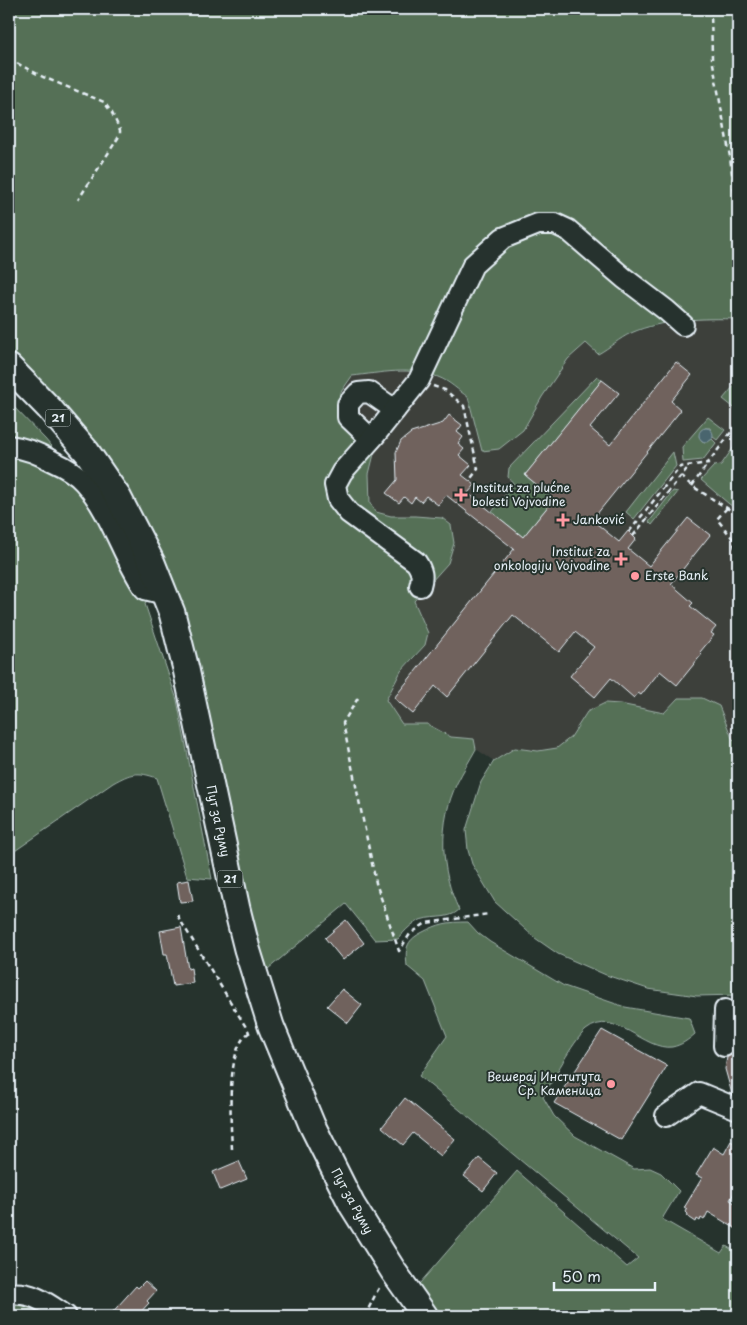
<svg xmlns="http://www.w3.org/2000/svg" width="747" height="1325" font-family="'Playpen Sans',sans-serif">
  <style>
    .built { fill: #3c413b }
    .green { fill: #557057; stroke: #9eb0a8 }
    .water { fill: #48656e; stroke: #889da5 }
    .building { fill: #6f625d; stroke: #e8f1f8 }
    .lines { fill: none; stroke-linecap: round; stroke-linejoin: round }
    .minor-casing { stroke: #e8f1f8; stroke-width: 24 }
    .major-casing { stroke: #e8f1f8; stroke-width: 29 }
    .path { stroke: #e8f1f8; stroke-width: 2.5; stroke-dasharray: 5 4; stroke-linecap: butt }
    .minor { stroke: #26332d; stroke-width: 20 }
    .major { stroke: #26332d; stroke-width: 25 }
    .poi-dot { fill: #ff9aa2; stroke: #26332d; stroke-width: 2 }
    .labels { text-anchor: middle; stroke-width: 4; stroke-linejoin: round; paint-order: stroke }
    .shield { fill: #26332d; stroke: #aeb8bb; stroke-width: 1 }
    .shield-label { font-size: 11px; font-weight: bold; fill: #e8f1f8 }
    .poi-label { font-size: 12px; fill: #e8f1f8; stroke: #26332d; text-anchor: start }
    .street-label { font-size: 12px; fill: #e8f1f8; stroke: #26332d }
  </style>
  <rect width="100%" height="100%" fill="#26332d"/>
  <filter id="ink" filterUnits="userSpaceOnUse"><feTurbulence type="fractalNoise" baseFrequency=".02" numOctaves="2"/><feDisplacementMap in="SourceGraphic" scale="10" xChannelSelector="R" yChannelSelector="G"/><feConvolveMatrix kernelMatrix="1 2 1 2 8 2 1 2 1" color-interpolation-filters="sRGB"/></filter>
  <g filter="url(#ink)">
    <polygon class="built" points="701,318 738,319 738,744 732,738 719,706 678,698 664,713 620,704 605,703 587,712 571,737 557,748 538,751 515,748 494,761 476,749 474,739 451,737 427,724 402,724 386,700 401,671 419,653 428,633 414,601 448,563 454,543 451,525 441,518 415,516 391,516 376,512 370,503 369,474 375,450 359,439 338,420 341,392 352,376 391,371 417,371 440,378 468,397 482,451 542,397 568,359 586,343 598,354 631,333 665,323"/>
    <g class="green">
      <path d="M9,9H738V319C703,318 663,319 631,333C620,338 609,348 598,354L586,343L568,359L542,397L523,430L499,449L482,451L468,397C459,391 449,381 438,377C410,366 381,373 352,376L341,392L338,420L359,439L375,450L369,474L370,503L376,512L391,516H415L442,518L451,525L454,543L448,563L414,601L428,633L425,645L401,671L386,700L402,724H427L451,737L474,739L476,749C470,760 463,771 457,783C438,822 440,871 459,910C448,921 429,914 416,922C409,926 403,933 398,939L375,940L346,904L262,974L172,586L9,356Z"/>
      <polygon points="597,376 602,380 525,475 554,499 523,537 492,512 514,484 508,477 509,468"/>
      <polygon points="738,381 738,411 723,399"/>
      <path d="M9,402L45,439L63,460L148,597L145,604L177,700L212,879L187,877L157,778C137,771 131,773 113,783L9,855Z"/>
      <polygon points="708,417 725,430 717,440 713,437 710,428 705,428 699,436 702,441 705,442 712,439 716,443 703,460 683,462 682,447"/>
      <polygon points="738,441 738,510 729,504 701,480 714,466 721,465"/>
      <polygon points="673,452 676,466 634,519 626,512"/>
      <polygon points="673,491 678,492 652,525 649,522"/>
      <polygon points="678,698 702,698 719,706 732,738 738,744 738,995 697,996 648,989 606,975 558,954 535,938 495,902 472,864 468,850 466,830 481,782 494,761 515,748 538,751 557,748 571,737 587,712 605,703 620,704 664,713"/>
      <path d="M468,922L478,933L490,942L564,986L625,1007L689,1018L695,1034C688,1040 682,1045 672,1047C644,1051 615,1007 586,1030C572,1042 553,1080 543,1097L554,1116L575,1136L634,1169L650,1168L661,1173L679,1191L662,1219L721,1253L726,1246L738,1253V1316H431L413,1291L517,1171L627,1267L638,1258L419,1076L447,1036L425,981L407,966C405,949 406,941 421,933C440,923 447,922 468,922Z"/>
      <polygon points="9,1298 70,1316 9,1316"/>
    </g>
    <circle class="water" cx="706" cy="435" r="7"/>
    <g class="building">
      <polygon points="676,362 692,375 671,401 681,410 592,520 619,542 628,531 636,539 628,549 649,566 688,518 710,535 671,584 693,603 690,606 716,627 711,633 714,635 700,652 702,654 677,685 660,671 641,695 638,693 634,698 611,678 595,697 570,676 594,647 575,632 559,652 513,615 447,697 435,686 413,714 394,698 514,549 446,495 438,505 426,496 421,502 415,497 411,503 404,497 399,503 386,493 397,480 396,452 401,441 411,433 443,423 449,415 462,425 457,432 463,437 458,444 464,449 459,455 471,465 462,475 475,485 468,493 523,537 554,499 525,475 602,380 619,393 590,428 610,445"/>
      <polygon points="189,880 193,901 180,902 177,882"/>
      <polygon points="346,920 364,943 343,960 325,938"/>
      <polygon points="181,927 188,969 191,968 193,983 173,986 167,954 164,954 160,931"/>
      <polygon points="342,989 362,1005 348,1023 327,1006"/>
      <polygon points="736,1029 738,1029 738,1096 732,1094 725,1069 727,1057 734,1053 736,1047"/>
      <polygon points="602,1030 667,1066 621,1140 554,1103"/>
      <polygon points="405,1098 455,1139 441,1156 413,1133 403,1145 382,1127"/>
      <polygon points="731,1141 738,1146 738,1186 730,1200 738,1205 738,1230 708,1212 704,1220 701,1218 700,1221 697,1219 696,1222 687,1216 688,1214 686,1212 687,1210 684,1208 702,1178 696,1175 713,1147 724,1154"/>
      <polygon points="479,1158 497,1173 483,1191 464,1176"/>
      <polygon points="239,1161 247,1179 220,1190 213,1172"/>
      <polygon points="145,1281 156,1291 147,1301 149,1303 137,1316 109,1316 136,1286 138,1288"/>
    </g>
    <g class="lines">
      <g class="minor-casing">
        <g id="minor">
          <polyline points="371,439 348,417 348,404 358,393 369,392 395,410"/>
          <path d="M9,446C25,448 38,453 52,461C63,466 76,473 84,482C112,513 122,556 145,589L165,594"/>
          <path d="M420,586C423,576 422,571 416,562L349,513L338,499L335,485L342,472L375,435L419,380L473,265L503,238L538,224H555L568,230L624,278L666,310L683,325"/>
          <polyline points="724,1046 725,1010"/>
          <polyline points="666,1116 699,1093 738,1109"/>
          <path d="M9,1294C32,1291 48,1304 66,1316"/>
        </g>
      </g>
      <g class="major-casing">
        <polyline id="major" points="9,367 49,408 87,452 118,497 152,563 172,613 186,669 237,909 247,949 271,1026 312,1125 352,1205 394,1272 425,1316"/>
      </g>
      <g class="path">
        <polyline points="711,9 712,58 730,157 738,221"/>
        <polyline points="9,59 43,77 104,102 112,113 120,130 120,135 78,200"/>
        <polyline points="433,386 445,390 464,406 478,469 469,481"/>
        <polyline points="681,476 692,486 738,515"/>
        <polyline points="692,486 708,463"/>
        <polyline points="727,508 717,519 733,539 738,562"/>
        <polyline points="629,532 680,467 708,463 738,423"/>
        <polyline points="633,536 690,465"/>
        <polyline points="358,698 343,723 376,883 399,951 410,934 426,923 489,914"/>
        <polyline points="177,915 249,1032"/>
        <path d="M232,1149C231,1125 224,1040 253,1031"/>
        <path d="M364,1316C371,1306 374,1295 381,1285"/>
      </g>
      <use href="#minor" class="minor"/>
      <use href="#major" class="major"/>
    </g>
  </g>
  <g class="poi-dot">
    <path d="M458.5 487.5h5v5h5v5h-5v5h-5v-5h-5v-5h5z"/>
    <path d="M560.5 512.5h5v5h5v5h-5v5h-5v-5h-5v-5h5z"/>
    <path d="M618.5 551.5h5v5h5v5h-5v5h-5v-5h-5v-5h5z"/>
    <circle cx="635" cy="576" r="5"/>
    <circle cx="611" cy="1084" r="5"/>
  </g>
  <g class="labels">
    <g class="shield">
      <rect x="45.5" y="409.5" width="25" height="17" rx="4"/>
      <rect x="217.5" y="870.5" width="25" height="17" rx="4"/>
    </g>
    <g class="shield-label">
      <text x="58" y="422">21</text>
      <text x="230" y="883">21</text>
    </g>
    <g class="poi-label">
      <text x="472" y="492">Institut za plućne<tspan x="472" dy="14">bolesti Vojvodine</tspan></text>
      <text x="573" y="524">Janković</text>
      <text x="610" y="556" text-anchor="end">Institut za<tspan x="610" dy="14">onkologiju Vojvodine</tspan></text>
      <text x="645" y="580">Erste Bank</text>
      <text x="601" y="1081" text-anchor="end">Вешерај Института<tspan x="601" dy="14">Ср. Каменица</tspan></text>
    </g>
    <g class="street-label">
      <text transform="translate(218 821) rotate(78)" y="4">Пут за Руму</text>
      <text transform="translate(352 1201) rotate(61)" y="4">Пут за Руму</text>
    </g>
  </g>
  <rect width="747" height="1325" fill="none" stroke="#26332d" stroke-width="30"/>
  <rect x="15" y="15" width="717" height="1295" fill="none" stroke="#e8f1f8" stroke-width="2" filter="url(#ink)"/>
  <path d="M554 1282v8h101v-8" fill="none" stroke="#e8f1f8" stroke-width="2.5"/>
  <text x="562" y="1282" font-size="15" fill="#e8f1f8" stroke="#26332d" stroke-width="4" paint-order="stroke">50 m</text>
</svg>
